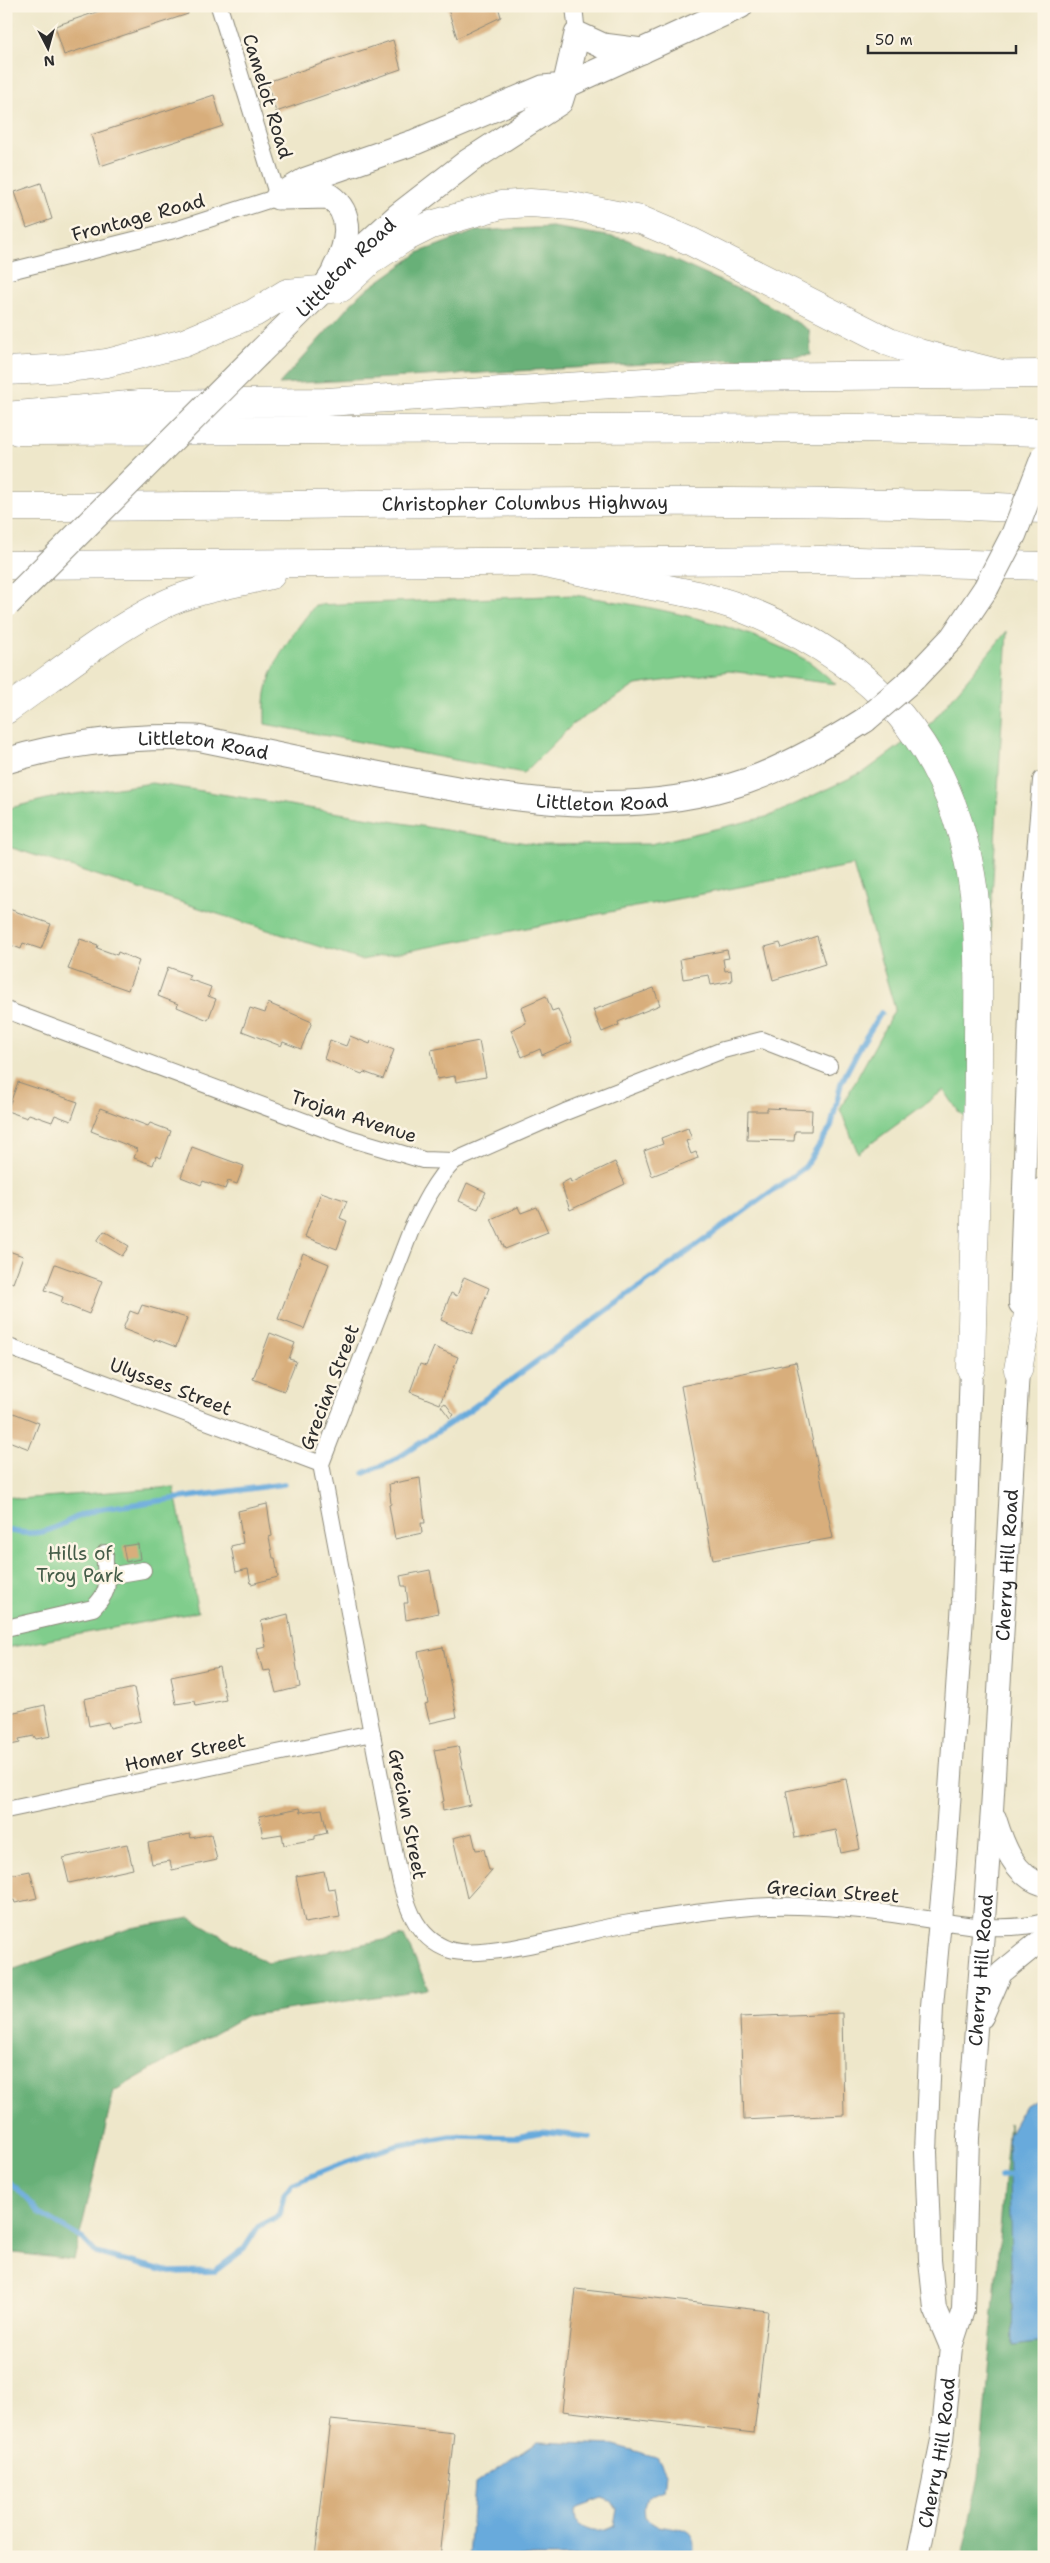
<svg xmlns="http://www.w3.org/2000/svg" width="1050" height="2563" font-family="'Shantell Sans',sans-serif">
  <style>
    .green { fill: #80cd8c; stroke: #567c5c }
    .forest { fill: #68b078; stroke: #4a6e52 }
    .water { fill: #68aadc; stroke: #4a6a84; fill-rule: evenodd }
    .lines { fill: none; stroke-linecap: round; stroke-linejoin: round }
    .stream { stroke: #68aadc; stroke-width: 5.5 }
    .building { fill: #d8ae7b }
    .street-casing { stroke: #8c897a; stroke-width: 18 }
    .secondary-casing { stroke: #8c897a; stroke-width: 24 }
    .primary-casing { stroke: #8c897a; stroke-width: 27 }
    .highway-casing { stroke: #8c897a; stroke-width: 29 }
    .street { stroke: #fff; stroke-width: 16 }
    .secondary { stroke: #fff; stroke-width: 22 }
    .primary { stroke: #fff; stroke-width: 25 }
    .highway { stroke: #fff; stroke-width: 28 }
    .primary-bridge-casing { stroke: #8c897a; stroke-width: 27; stroke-linecap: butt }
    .primary-bridge { stroke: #fff; stroke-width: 25 }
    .labels { text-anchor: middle; stroke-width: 5; stroke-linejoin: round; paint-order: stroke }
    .street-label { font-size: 19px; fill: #2b2b2b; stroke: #fcf5e5 }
    .park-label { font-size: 19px; fill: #445c48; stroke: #fcf5e5 }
  </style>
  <rect width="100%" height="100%" fill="#fcf5e5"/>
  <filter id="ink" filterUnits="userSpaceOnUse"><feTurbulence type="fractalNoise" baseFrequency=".02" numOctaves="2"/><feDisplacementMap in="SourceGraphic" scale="10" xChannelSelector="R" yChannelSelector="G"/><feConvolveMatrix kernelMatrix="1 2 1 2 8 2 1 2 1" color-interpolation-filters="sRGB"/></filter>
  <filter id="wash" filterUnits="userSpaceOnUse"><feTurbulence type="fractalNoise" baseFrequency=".0096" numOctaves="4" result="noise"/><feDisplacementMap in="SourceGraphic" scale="20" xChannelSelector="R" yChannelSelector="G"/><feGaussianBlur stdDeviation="1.12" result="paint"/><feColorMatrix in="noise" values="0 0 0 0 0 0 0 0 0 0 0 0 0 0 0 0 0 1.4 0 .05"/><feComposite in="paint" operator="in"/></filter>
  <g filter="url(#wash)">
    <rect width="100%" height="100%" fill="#eee7ca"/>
    <g class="green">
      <path d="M574,595C653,607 735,621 806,660C816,666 826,676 836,684L729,671L636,685L573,724L524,773L265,724C265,712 264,697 268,685C276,654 296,630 315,605Z"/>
      <polygon points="1007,631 979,1128 959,1112 944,1090 858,1153 840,1109 895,1009 853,865 361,960 6,846 6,809 55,797 152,783 539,845 651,844 770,816 867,770 932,722"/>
      <polygon points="174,1487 198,1612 6,1648 6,1495 19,1499"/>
    </g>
    <g class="forest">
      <polygon points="552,227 626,239 756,297 809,330 811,355 279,384 359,295 420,252 476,231"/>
      <polygon points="191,1918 267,1963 404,1936 429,1989 245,2016 114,2091 74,2260 6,2252 6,1972 131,1928"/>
      <polygon points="1009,2123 1013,2346 1044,2342 1044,2557 962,2557 979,2477"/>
    </g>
    <g class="water">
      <polygon points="1044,2095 1044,2342 1013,2346 1008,2135 1025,2105"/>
      <path d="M537,2442L615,2445L656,2457L665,2474L663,2490L647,2497L644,2507L645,2517C649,2520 654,2524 659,2525C682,2530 698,2525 693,2557H469L475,2484ZM602,2498L613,2502L617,2509L614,2526C599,2534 588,2533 575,2521L574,2513L577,2507Z"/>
    </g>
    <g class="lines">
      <g class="stream">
        <polyline points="364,1473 393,1461 464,1414 805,1167 831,1127 841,1083 861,1045 881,1013"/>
        <path d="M6,1530C54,1541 58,1520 99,1509L284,1484"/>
        <polyline points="1000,2177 1017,2174"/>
        <polyline points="6,2181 16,2187 42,2215 83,2239 96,2253 170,2272 215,2271 244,2249 258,2227 280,2215 284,2195 292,2184 343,2163 395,2146 451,2136 517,2137 542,2132 589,2137"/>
      </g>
    </g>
    <g id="blocks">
      <g class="building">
        <polygon points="114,6 186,6 188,14 64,55 55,26"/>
        <polygon points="447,6 498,6 501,17 457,38"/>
        <polygon points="393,40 401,69 276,112 267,82"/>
        <polygon points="214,95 223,126 100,166 91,135"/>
        <polygon points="41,183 52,219 27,228 15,192"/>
        <polygon points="6,908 51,924 41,949 23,943 21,949 6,943"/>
        <polygon points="817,936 825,964 773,980 765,947 780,943 782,948"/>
        <polygon points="80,939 98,945 97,948 117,955 118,952 139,961 128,990 68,969"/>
        <polygon points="727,950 729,958 723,959 725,971 731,970 732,981 711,985 709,975 683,979 680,959"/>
        <polygon points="168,967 190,975 188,979 211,987 208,996 216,999 208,1020 177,1007 178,1004 158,996"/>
        <polygon points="654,988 660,1005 618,1022 619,1025 602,1032 593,1010"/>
        <polygon points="546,996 552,1011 558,1009 572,1042 542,1055 540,1049 522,1057 511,1030 526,1023 521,1007"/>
        <polygon points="268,1003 312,1022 301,1049 283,1042 281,1046 242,1031 250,1008 265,1013"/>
        <polygon points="350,1036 370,1044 371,1041 394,1050 383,1079 364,1072 362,1074 324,1059 330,1040 346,1046"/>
        <polygon points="479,1041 486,1077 456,1082 455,1076 437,1079 431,1050"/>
        <polygon points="18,1082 78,1102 71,1121 55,1115 52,1122 29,1114 27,1118 7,1111"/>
        <polygon points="100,1108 148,1126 150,1123 171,1131 161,1158 156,1156 153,1165 134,1158 137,1149 91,1131"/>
        <polygon points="767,1108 812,1110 811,1131 795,1131 794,1141 747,1140 748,1111 767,1111"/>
        <polygon points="688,1128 692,1139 686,1141 691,1154 696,1152 698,1158 652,1176 644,1151 663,1144 661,1138"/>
        <polygon points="192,1147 244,1166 237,1184 228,1181 225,1189 203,1181 201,1185 181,1177"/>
        <polygon points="615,1162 625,1184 570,1210 561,1184 570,1179 571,1183"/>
        <polygon points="467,1183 486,1192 478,1209 459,1201"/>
        <polygon points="321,1192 347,1201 340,1218 347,1221 337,1249 305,1237"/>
        <polygon points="518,1207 521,1213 537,1207 548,1232 505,1249 491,1219"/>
        <polygon points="104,1231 129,1246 122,1256 97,1241"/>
        <polygon points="6,1250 23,1256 13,1283 6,1280"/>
        <polygon points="303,1253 329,1264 304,1329 278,1319"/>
        <polygon points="55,1264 102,1281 89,1314 61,1303 63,1297 45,1290"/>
        <polygon points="464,1277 489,1288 472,1334 441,1320 451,1293 457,1296"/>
        <polygon points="142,1305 187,1318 176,1347 155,1339 154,1341 123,1329 130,1311 138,1314"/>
        <polygon points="270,1333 295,1343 289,1359 296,1361 284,1391 253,1379"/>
        <polygon points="434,1347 458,1357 440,1404 410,1392 420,1364 426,1366"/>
        <polygon points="796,1362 833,1538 713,1560 681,1386"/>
        <polygon points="445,1403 454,1415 450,1418 441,1406"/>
        <polygon points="6,1410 39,1423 29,1449 6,1440"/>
        <polygon points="420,1478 425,1523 421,1523 422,1533 395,1539 389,1505 391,1504 389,1484"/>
        <polygon points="267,1504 272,1536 269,1537 273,1558 275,1558 278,1577 251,1584 248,1569 236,1572 231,1546 243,1543 238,1511"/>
        <polygon points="138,1544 140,1559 126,1562 123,1546"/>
        <polygon points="430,1570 438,1613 406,1620 404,1603 408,1603 406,1586 402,1586 400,1576"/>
        <polygon points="288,1614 300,1687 276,1693 270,1670 263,1671 257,1649 266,1647 261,1621"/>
        <polygon points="443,1647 457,1717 430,1723 425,1704 428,1703 418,1652"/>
        <polygon points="219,1667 226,1700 196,1706 195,1701 176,1704 171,1677"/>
        <polygon points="134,1688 141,1721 110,1728 108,1722 89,1726 84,1699"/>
        <polygon points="45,1705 51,1736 36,1739 34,1736 19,1739 20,1743 6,1746 6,1714"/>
        <polygon points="458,1746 470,1805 443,1811 442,1802 444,1801 434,1750"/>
        <polygon points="846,1779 860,1849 841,1853 836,1830 795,1838 786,1791"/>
        <polygon points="300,1808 301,1812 322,1809 327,1833 315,1836 315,1839 284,1845 282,1834 263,1837 259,1816"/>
        <polygon points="472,1833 476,1850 484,1849 489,1870 492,1870 467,1898 453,1838"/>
        <polygon points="190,1834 191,1838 211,1834 217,1860 172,1870 170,1861 152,1864 148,1843"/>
        <polygon points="127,1844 133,1869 69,1883 63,1858"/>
        <polygon points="30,1871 37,1898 15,1903 14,1900 6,1902 6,1873 10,1875"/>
        <polygon points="324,1871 328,1889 335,1888 340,1917 305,1923 296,1876"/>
        <polygon points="842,2013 844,2115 744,2120 740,2017"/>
        <polygon points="576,2289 768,2311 754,2433 562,2411"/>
        <polygon points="331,2420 454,2433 440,2557 315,2557"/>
      </g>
    </g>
  </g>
  <g filter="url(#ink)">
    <use href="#blocks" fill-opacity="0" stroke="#8c897a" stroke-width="1"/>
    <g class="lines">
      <g class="street-casing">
        <g id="street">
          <polyline points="574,6 577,34"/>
          <polyline points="6,272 178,229 278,197 219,6"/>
          <polyline points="6,1010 349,1138 423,1160 454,1161 565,1112 723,1050 762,1040 829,1066"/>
          <path d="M454,1161C434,1182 423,1205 411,1230L321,1464L396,1861C404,1896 411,1937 450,1950C485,1961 584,1931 624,1924C666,1917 709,1910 751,1907C805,1903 860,1909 913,1917C957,1923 1000,1934 1044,1922"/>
          <polyline points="6,1346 321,1464"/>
          <polyline points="108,1576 143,1570"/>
          <path d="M6,1628L93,1608C116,1585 103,1580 105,1553"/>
          <polyline points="6,1810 372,1733"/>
        </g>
      </g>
      <g class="secondary-casing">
        <g id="secondary">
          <polyline points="1020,1304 1034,899 1044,781"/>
          <path d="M995,1818C1003,1844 1014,1876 1044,1885"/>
          <polyline points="982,2017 1001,1973 1044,1938"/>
          <polyline points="951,2347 935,2309 930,2260 926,2152 932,2006 944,1877 963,1602 971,1369"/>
          <path id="s1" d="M918,2557L942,2440L951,2347L963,2310L968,2138L992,1810L1019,1354"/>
        </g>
      </g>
      <g class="primary-casing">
        <g id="primary">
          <polyline points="278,197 306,180 415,142 543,88 565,86 577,34 603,46 642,51"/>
          <path d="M283,197L329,196C355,214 348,245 335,269"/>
          <path id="s2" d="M259,353L323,290L332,276L398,216L469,161L560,102L565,86L740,6"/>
          <polyline points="914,678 953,637 986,588"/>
          <path id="s3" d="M6,761C67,742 134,736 197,738C264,752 330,765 397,778C514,800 631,821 747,781C789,766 827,744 865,720"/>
        </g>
      </g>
      <g class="highway-casing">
        <g id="highway">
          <polyline points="6,371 67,368 107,363 184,343 254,313 287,293 341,288 370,261 403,239 431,225 501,205 530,203 572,206 641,220 690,241 889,342 919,353 1002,374"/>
          <polyline points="6,416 140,404 326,402 725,377 1044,374"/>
          <polyline points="18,431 861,428 1044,432"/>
          <path id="s4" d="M6,507C352,507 698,494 1044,509"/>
          <path d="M535,562C571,569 606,577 641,584C674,590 709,596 741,608C876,660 954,748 974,893C980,945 978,998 978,1050C978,1157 973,1263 971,1369"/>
          <polyline points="6,565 821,560 1044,566"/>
          <path d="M6,710C56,675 107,633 161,606C195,589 234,584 271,575"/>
          <polyline points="1018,1370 1036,1269 1044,1191"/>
        </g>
      </g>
      <use href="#street" class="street"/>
      <use href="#secondary" class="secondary"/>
      <use href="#primary" class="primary"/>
      <use href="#highway" class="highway"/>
      <g class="primary-bridge-casing">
        <g id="primary-bridge">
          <polyline points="986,588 1014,534 1044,456"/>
          <polyline points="8,604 259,353"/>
          <polyline points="865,720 914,678"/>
        </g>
      </g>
      <use href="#primary-bridge" class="primary-bridge"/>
    </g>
  </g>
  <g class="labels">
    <g class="street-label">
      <text transform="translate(268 96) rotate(73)" y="7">Camelot Road</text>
      <text transform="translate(138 217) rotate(-15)" y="7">Frontage Road</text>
      <text dy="7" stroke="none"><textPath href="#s2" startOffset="122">Littleton Road</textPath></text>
      <text dy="7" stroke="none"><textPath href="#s4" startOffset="519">Christopher Columbus Highway</textPath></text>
      <text dy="7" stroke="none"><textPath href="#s3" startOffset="200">Littleton Road</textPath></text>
      <text dy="7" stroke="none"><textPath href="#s3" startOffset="604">Littleton Road</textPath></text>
      <text transform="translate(354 1116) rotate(18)" y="7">Trojan Avenue</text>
      <text transform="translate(171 1386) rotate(21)" y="7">Ulysses Street</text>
      <text transform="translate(329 1387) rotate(-69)" y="7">Grecian Street</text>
      <text dy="7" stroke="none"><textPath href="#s1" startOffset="998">Cherry Hill Road</textPath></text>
      <text transform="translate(185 1752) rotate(-12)" y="7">Homer Street</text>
      <text transform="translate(408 1814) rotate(79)" y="7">Grecian Street</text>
      <text transform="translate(833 1891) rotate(4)" y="7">Grecian Street</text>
      <text dy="7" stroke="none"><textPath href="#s1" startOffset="592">Cherry Hill Road</textPath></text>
      <text dy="7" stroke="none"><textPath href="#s1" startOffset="106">Cherry Hill Road</textPath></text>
    </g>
    <g class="park-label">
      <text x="80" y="1560">Hills of<tspan x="80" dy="22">Troy Park</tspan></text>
    </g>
  </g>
  <rect width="1050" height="2563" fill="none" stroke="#fcf5e5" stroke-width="25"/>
  <g transform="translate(48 48) rotate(174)" stroke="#fcf5e5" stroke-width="4" paint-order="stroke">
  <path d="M0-4L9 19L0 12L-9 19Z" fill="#2b2b2b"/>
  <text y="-8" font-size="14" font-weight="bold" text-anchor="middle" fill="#2b2b2b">N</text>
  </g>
  <path d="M868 45v8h148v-8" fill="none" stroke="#2b2b2b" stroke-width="2.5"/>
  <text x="875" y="45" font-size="15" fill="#2b2b2b" stroke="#fcf5e5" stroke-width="4" paint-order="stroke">50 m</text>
</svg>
